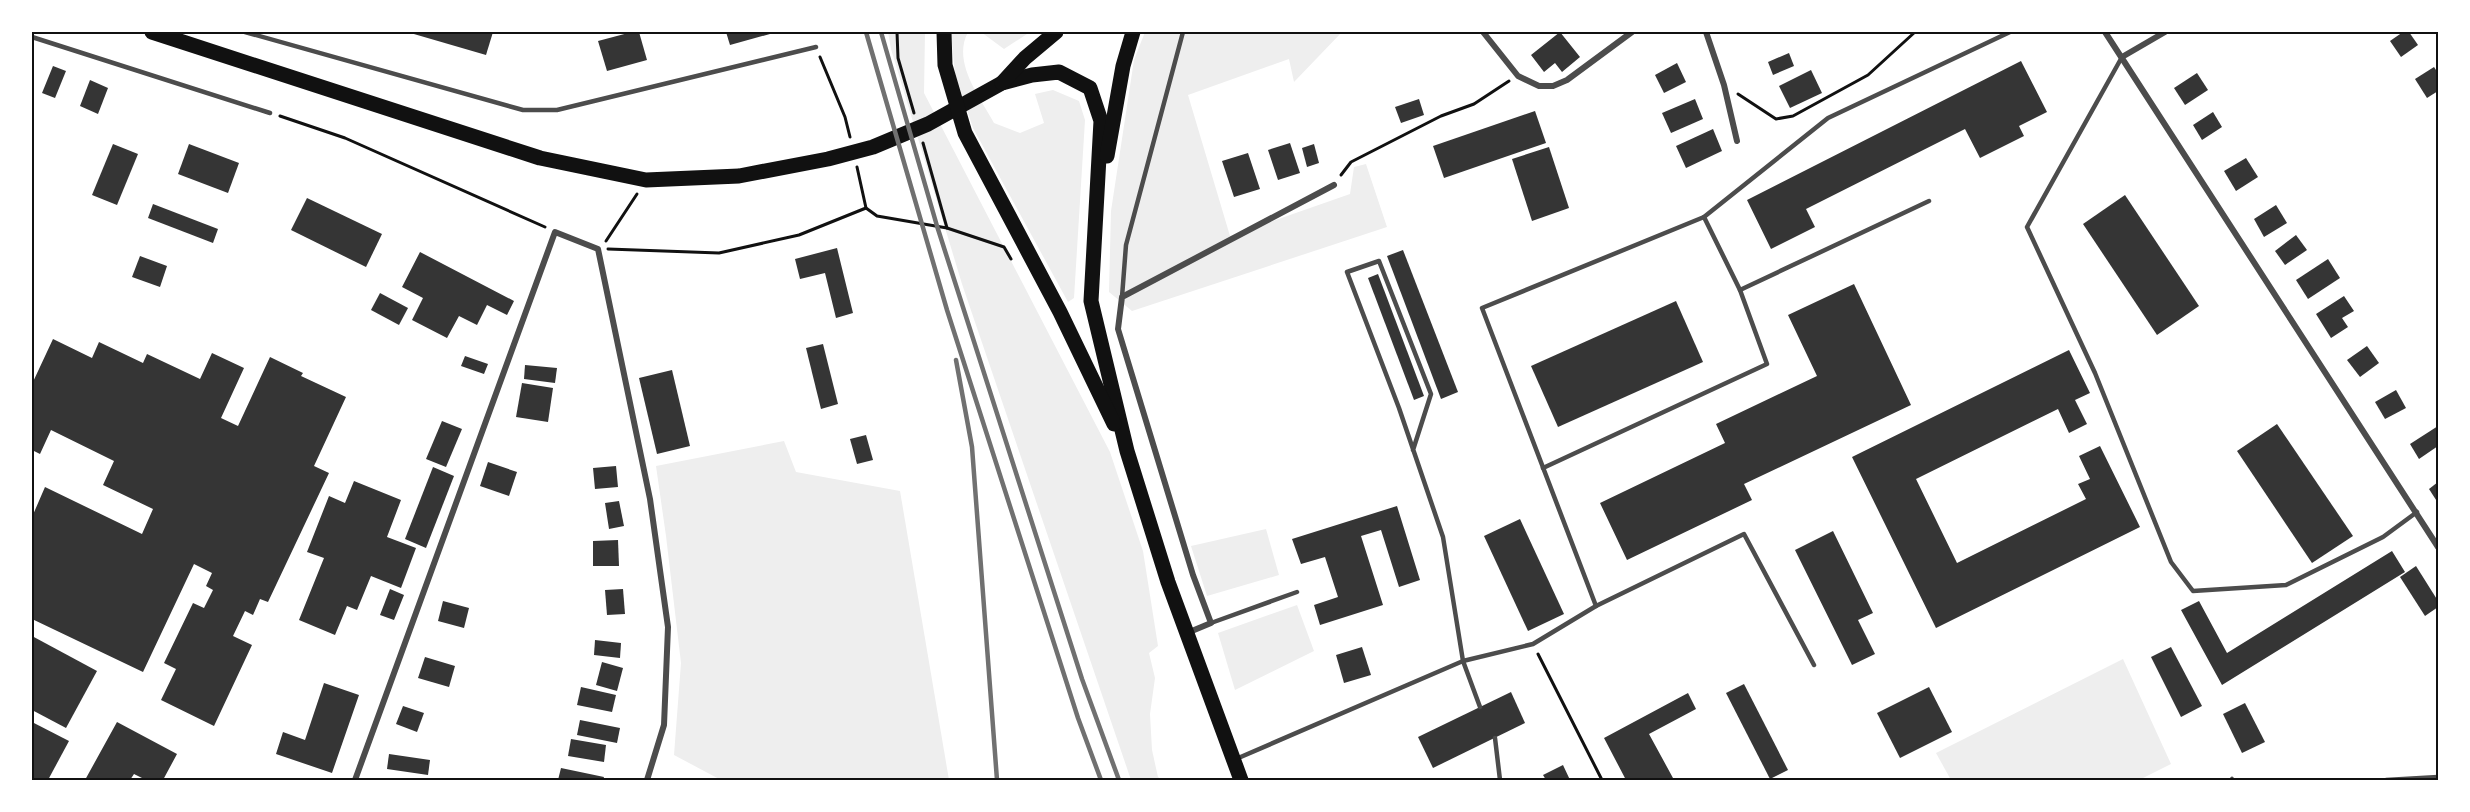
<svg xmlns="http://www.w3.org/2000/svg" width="2470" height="812" font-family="'Source Serif 4',serif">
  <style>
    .green { fill: #eee }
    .building { fill: #353535 }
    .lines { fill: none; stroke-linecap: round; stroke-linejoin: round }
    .path { stroke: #111; stroke-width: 3 }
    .service { stroke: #4c4c4c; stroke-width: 4.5 }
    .minor { stroke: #4c4c4c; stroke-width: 6 }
    .primary { stroke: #111; stroke-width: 15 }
    .rail { stroke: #707070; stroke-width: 4.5 }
    .neatline { fill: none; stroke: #111; stroke-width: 2 }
  </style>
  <rect width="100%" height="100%" fill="#fff"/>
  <g class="green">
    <polygon points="888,32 925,32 924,93 1110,452 1143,551 1158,646 1149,653 1155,678 1150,714 1152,750 1158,777 1162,780 1131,780 962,284 891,49"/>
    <path d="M951,32H968C952,62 979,96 994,123L1020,133L1044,123L1035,94L1053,90L1079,101L1085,120L1074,298L1068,302L973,128L955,74Z"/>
    <polygon points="981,32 1030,32 1004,49"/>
    <polygon points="1145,32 1342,32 1294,82 1289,59 1188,95 1230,236 1350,194 1354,167 1366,164 1387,227 1132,311 1109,292 1111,211 1134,60"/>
    <polygon points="784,441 796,472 900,491 949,780 721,780 674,755 681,663 666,536 656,466"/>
    <polygon points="1266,529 1279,575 1207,596 1191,546"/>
    <polygon points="1297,605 1314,651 1235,690 1218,633"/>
    <polygon points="2123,659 2171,764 2139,780 1951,780 1936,753"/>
  </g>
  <g class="building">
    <polygon points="407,32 493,32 486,55"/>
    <polygon points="632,32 639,32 647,60 607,71 598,41"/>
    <polygon points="726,32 777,32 730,45"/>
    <polygon points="1560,32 1580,57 1562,72 1555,63 1544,72 1531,55"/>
    <polygon points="2403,32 2409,32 2418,45 2401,57 2390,41"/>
    <polygon points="1789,53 1794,66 1773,75 1768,62"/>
    <polygon points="2021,61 2047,112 2019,126 2024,136 1980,158 1965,129 1806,209 1815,227 1771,249 1747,200"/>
    <polygon points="1677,63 1686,82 1664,93 1655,75"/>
    <polygon points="53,66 66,71 55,98 42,93"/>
    <polygon points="2434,67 2438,73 2438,91 2427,98 2415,79"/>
    <polygon points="1811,70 1822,93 1790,108 1779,86"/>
    <polygon points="2197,73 2208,90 2185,105 2174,88"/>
    <polygon points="90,80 108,88 98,114 80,106"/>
    <polygon points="1419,99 1424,115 1401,123 1395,107"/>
    <polygon points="1695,99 1703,119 1671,133 1662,113"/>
    <polygon points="1535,111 1546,143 1444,178 1433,146"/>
    <polygon points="2213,112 2222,127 2202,140 2193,125"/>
    <polygon points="1713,129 1722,151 1686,168 1676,146"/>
    <polygon points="1290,143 1300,173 1278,180 1268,150"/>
    <polygon points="113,144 138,154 117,205 92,195"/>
    <polygon points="189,144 239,163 228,193 178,174"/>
    <polygon points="1314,144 1319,163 1307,167 1302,148"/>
    <polygon points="1549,147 1569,208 1532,221 1512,159"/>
    <polygon points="1248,153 1260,189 1234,197 1222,161"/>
    <polygon points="2246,158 2258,177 2236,191 2224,171"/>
    <polygon points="2125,195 2199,306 2157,335 2083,224"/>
    <polygon points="307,198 382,234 366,267 291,230"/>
    <polygon points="153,204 218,229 213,243 148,218"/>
    <polygon points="2276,205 2287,223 2264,237 2254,219"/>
    <polygon points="2296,235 2307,250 2285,265 2275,251"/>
    <polygon points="837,248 853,313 836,318 825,273 800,279 795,259"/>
    <polygon points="1403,250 1458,392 1441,399 1387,256"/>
    <polygon points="420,252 514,301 507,315 487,305 477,325 459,316 447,338 412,320 423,298 402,287"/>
    <polygon points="140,256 167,266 160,287 132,277"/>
    <polygon points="2328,259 2340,278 2308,299 2296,280"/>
    <polygon points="1378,274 1424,396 1414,400 1368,278"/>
    <polygon points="1854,284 1911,405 1744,484 1752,500 1627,560 1600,503 1725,443 1716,424 1817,376 1788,315"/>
    <polygon points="380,293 408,308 399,325 371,310"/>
    <polygon points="2344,296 2354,311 2342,318 2348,327 2331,338 2316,314"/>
    <polygon points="1676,301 1703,362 1558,427 1531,366"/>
    <polygon points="53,339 92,358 99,342 143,363 147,354 200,379 212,353 244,368 221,418 238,426 270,357 303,373 301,376 346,397 314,466 329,473 268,602 260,599 253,615 245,611 233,636 252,645 214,726 161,700 176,669 164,663 193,603 204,608 213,590 206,586 212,573 194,564 143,672 32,619 32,517 45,487 142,534 153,509 103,485 114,461 51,430 40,454 32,450 32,384"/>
    <polygon points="823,344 838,404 821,409 806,348"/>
    <polygon points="2367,346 2379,363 2360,377 2347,360"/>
    <polygon points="2069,350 2090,393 2075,400 2087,424 2069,433 2058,409 1916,479 1957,563 2086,499 2078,484 2090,479 2079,456 2100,446 2140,527 1936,628 1852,457"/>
    <polygon points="465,356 488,364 484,374 461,366"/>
    <polygon points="525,365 557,368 555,383 524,379"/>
    <polygon points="672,370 690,446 657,454 639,378"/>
    <polygon points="522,383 553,388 548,422 516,417"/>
    <polygon points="2396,390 2406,408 2385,419 2375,402"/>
    <polygon points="442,421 462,429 446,467 426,459"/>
    <polygon points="2277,424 2353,536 2312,563 2237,451"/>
    <polygon points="2438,426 2438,446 2419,459 2410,444"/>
    <polygon points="866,435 873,460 857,464 850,439"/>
    <polygon points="488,462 517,472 509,496 480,486"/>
    <polygon points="616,466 618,487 595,489 593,468"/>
    <polygon points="433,467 454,476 426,548 405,539"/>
    <polygon points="354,481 401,500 387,537 416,548 401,588 371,576 357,610 347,606 335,635 299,620 324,558 307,552 329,496 345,503"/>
    <polygon points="2438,482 2438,503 2429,489"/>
    <polygon points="619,501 624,526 609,529 605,503"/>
    <polygon points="1397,506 1420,580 1399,587 1381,530 1361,536 1383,605 1320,625 1314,605 1338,597 1325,557 1301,564 1292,539"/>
    <polygon points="1520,519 1564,614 1528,631 1484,536"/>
    <polygon points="1833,531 1873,613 1858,620 1875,654 1852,665 1795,550"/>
    <polygon points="618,540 619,566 593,566 593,541"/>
    <polygon points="2392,551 2405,572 2222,685 2181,610 2199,601 2227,653"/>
    <polygon points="2416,566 2438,601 2438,607 2425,616 2400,577"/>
    <polygon points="390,589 404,595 394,620 380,615"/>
    <polygon points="623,589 625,614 607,615 605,590"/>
    <polygon points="443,601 469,608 464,628 438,621"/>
    <polygon points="32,636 97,671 66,728 32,710"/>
    <polygon points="595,640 621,643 620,658 594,655"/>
    <polygon points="1362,647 1371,675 1344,683 1336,655"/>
    <polygon points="2171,647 2202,706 2181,717 2151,657"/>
    <polygon points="425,657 455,666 449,687 418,678"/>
    <polygon points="602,662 623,668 617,691 596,685"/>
    <polygon points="324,683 359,695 332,773 276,754 283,732 305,740"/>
    <polygon points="1744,684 1788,770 1770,779 1726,693"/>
    <polygon points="581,687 616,695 612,712 577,705"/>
    <polygon points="1929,687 1952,732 1900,758 1877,713"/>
    <polygon points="1511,692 1525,723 1433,768 1418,737"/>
    <polygon points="1688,693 1696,709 1649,734 1673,778 1668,780 1626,780 1604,738"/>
    <polygon points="2245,703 2265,742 2242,753 2223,714"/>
    <polygon points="403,706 424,713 417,732 396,724"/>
    <polygon points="580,720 620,728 617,743 577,735"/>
    <polygon points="32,722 69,741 48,780 32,780"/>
    <polygon points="117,722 177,754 163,780 146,780 134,774 130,780 85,780"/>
    <polygon points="571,739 606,745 604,762 568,756"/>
    <polygon points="389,754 430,760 428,775 387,769"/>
    <polygon points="1563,765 1570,780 1546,780 1543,775"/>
    <polygon points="561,768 604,777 603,780 558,780"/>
  </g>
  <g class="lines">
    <g class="path">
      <polyline points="897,32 898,58 914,113"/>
      <polyline points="820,57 845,117 850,137"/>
      <polyline points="1738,94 1776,119 1793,116 1868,75 1915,32"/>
      <polyline points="280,116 345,138 545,227"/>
      <polyline points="923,143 947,228"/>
      <polyline points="857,167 866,208 877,216 947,228 1004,247 1011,259"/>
      <polyline points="1341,175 1351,162 1441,116 1474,104 1509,81"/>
      <polyline points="606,241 637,194"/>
      <polyline points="608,249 719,253 799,235 866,208"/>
      <polyline points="1538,654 1602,780"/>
    </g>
    <g class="service">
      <polyline points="245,32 523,110 557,110 816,47"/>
      <polyline points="32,37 270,113"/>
      <polyline points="2122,57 2027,227 2095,373 2171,562 2193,591 2286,585 2383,537 2417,512"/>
      <polyline points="1740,290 1929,201"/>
      <polyline points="1122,297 1126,245 1183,32"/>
      <polyline points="1413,450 1431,394 1379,261 1347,272 1399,408 1443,537 1463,661 1480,707"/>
      <polyline points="1543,468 1767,364 1740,290 1704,217"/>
      <polyline points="1596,606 1744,534 1814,665"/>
      <polyline points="1211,623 1297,592"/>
      <polyline points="1495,738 1500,780"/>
      <polyline points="1236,759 1463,661 1533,644 1596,606 1482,308 1704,217 1828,118 2010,32"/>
      <polyline points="2231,780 2232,779"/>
      <polyline points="2386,780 2438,777"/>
    </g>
    <g class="minor">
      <polyline points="1483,32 1518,76 1539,86 1553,86 1567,80 1632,32"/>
      <polyline points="1706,32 1724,85 1737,141"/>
      <polyline points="2105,32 2438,547"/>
      <polyline points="2122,57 2165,32"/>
      <polyline points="1187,633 1211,623 1193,575 1118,329 1122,297 1334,185"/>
      <polyline points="355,780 555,232 598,249 650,499 668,627 664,725 647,780"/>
    </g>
    <g class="primary">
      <polyline points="152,32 540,158 646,180 739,176 828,159 873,147 928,124 1002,83 1032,75 1059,72 1090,88 1101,121 1091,301 1127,451 1168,582 1241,780"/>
      <polyline points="944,32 945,65 965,133 1060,312 1114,424"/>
      <polyline points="1002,83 1025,58 1056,32"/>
      <polyline points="1107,156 1123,66 1133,32"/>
    </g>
    <g class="rail">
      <polyline points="866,32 947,310 1078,718 1101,780"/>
      <polyline points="881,32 937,226 1082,679 1119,780"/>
      <polyline points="956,360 972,447 997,780"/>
    </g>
  </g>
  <rect width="2470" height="812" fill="none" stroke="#ffffff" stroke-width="66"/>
  <rect x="33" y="33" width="2404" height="746" class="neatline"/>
</svg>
